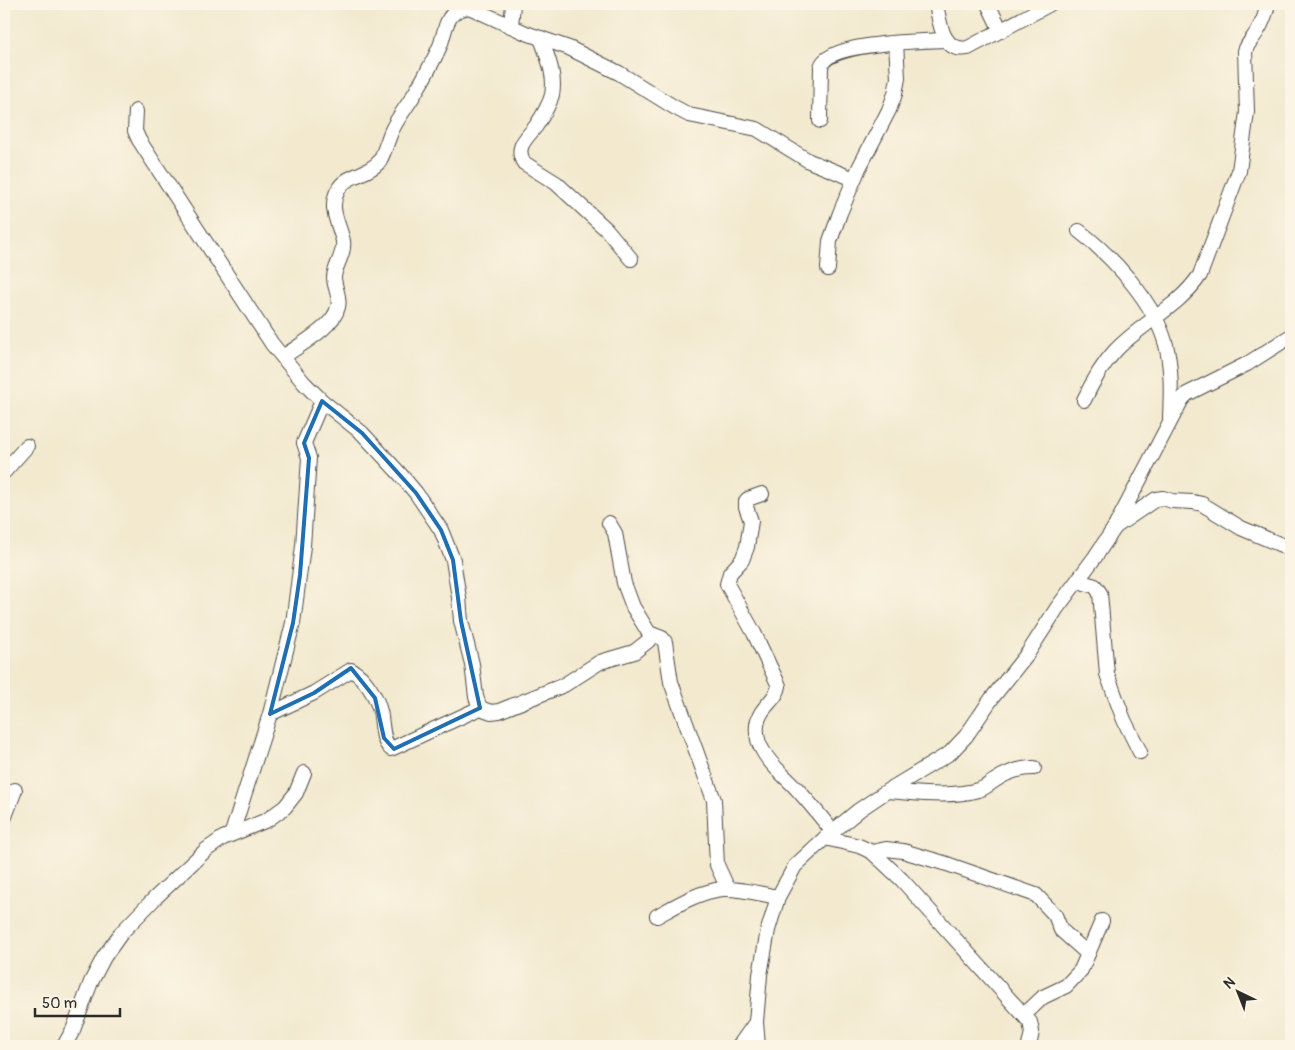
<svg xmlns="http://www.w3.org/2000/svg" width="1295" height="1050" font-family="Pangolin,sans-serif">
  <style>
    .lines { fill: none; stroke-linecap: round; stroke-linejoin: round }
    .minor-casing { stroke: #494844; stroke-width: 16 }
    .minor { stroke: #fff; stroke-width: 14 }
    .marked { fill: none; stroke: #1f6fb2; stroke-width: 4; stroke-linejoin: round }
  </style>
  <rect width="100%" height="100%" fill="#fcf5e5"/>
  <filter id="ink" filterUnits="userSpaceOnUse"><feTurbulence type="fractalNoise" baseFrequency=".02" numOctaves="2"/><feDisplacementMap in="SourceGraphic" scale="10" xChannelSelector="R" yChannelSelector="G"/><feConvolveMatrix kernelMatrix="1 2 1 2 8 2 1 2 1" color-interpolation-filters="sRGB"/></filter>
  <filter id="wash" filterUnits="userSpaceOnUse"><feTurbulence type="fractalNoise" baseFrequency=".0096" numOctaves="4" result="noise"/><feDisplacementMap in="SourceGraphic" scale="20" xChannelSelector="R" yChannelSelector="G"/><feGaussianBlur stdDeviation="1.12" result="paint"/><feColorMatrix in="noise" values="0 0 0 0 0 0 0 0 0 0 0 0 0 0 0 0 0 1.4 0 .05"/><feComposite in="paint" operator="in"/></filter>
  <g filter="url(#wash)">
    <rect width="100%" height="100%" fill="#f2e9cf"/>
  </g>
  <g filter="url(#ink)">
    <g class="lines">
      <g class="minor-casing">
        <g id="minor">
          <path d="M936,4C940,23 942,53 968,48L1050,4"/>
          <polyline points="988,4 1001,31"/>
          <polyline points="511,26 513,4"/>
          <path d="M541,38C547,56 556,75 552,95C549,106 542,117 536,126C527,138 514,147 524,163L556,183L607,230L631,259"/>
          <polyline points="136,111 135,131 139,140 272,344 304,383 322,401 362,433 400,474 416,493 441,530 453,560 459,598 461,621 472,664 476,697 480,708 491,712 499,711 564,685 600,662 634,652 648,641 652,635"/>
          <path d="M820,121L821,67C826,42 925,41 947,40"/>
          <path d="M1079,231C1113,257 1155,303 1166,345C1172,369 1171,394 1170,418"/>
          <polyline points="828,269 830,241 840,213 859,168 889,110 895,94 898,78 896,43"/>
          <path d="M283,357C299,345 334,327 338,307C341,296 334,288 334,277C335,265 345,254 343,241C339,223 328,208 338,190C345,175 367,175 378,163C384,156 388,137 393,128C399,116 408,105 415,93C424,78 433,62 440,46C444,36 445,22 452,15C457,9 463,8 469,7L526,33L569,48L619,73L674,107L689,115L757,129L809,161L854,179"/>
          <path d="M1084,400C1092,383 1102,365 1115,351C1141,323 1179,307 1200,275L1239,171L1247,112L1245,51C1248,42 1254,38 1258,30C1263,22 1266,13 1268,4"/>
          <polyline points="4,472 27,446"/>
          <path d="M762,494L748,499L746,501V507L751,521L747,547L742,560L730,573L727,584L754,633L779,686C777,700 759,707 757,725C756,734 758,743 763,751C770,765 785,776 796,788C809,802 821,817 833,832"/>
          <polyline points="609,523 615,533 624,583 633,607 649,633 662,638 665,642 671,682 714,800 717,865 728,889"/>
          <polyline points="1115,527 1156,499 1163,498 1172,501 1193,502 1202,504 1241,528 1291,549"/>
          <polyline points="1078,581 1095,586 1100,593 1107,674 1124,720 1140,752"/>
          <path d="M270,714L314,693L351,670C365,677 376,696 380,711C383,723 381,741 391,749L480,708"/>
          <path d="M888,791C916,793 950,798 978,790C984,789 989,784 994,781C1007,772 1019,768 1034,768"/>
          <polyline points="4,819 15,790"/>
          <polyline points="232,833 270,714 293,623 303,546 309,458 304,443 322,401"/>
          <polyline points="825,838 859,846 872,852 883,862 902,880 1030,1022 1032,1032 1029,1046"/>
          <polyline points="872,852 886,849 903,851 947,864 1036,895 1055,915 1061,930 1088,954"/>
          <path d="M657,916C677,905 700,891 723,889C741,888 760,894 778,897"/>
          <polyline points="1024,1015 1043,997 1066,986 1081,970 1102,921"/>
          <polyline points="64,1046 73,1030 91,982 104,957 122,932 156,897 206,850 223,838 267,820 285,807 296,793 304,773"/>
          <polyline points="739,1046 756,1022"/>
          <polyline points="758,1046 756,1022 760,975 768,930 778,897 795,866 825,838 859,810 887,791 950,753 966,736 992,698 1028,653 1057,608 1095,557 1115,527 1182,399 1187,394 1247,364 1291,336"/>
        </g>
      </g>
      <use href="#minor" class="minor"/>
    </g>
  </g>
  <path class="marked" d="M322,401L362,433L416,493L441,530L453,560L461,621L480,708L394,749L384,738L375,698L351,668L314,693L270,714L293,623L300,575L309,458L304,443Z"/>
  <rect width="1295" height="1050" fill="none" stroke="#fcf5e5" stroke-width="20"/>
  <g transform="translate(1238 992) rotate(317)" stroke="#fcf5e5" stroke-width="4" paint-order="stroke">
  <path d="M0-4L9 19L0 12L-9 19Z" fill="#2b2b2b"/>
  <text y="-8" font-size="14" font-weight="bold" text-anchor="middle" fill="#2b2b2b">N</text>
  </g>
  <path d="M35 1008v8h85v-8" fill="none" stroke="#2b2b2b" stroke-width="2.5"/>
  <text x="42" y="1008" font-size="15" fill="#2b2b2b" stroke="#fcf5e5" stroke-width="4" paint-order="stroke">50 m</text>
</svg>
